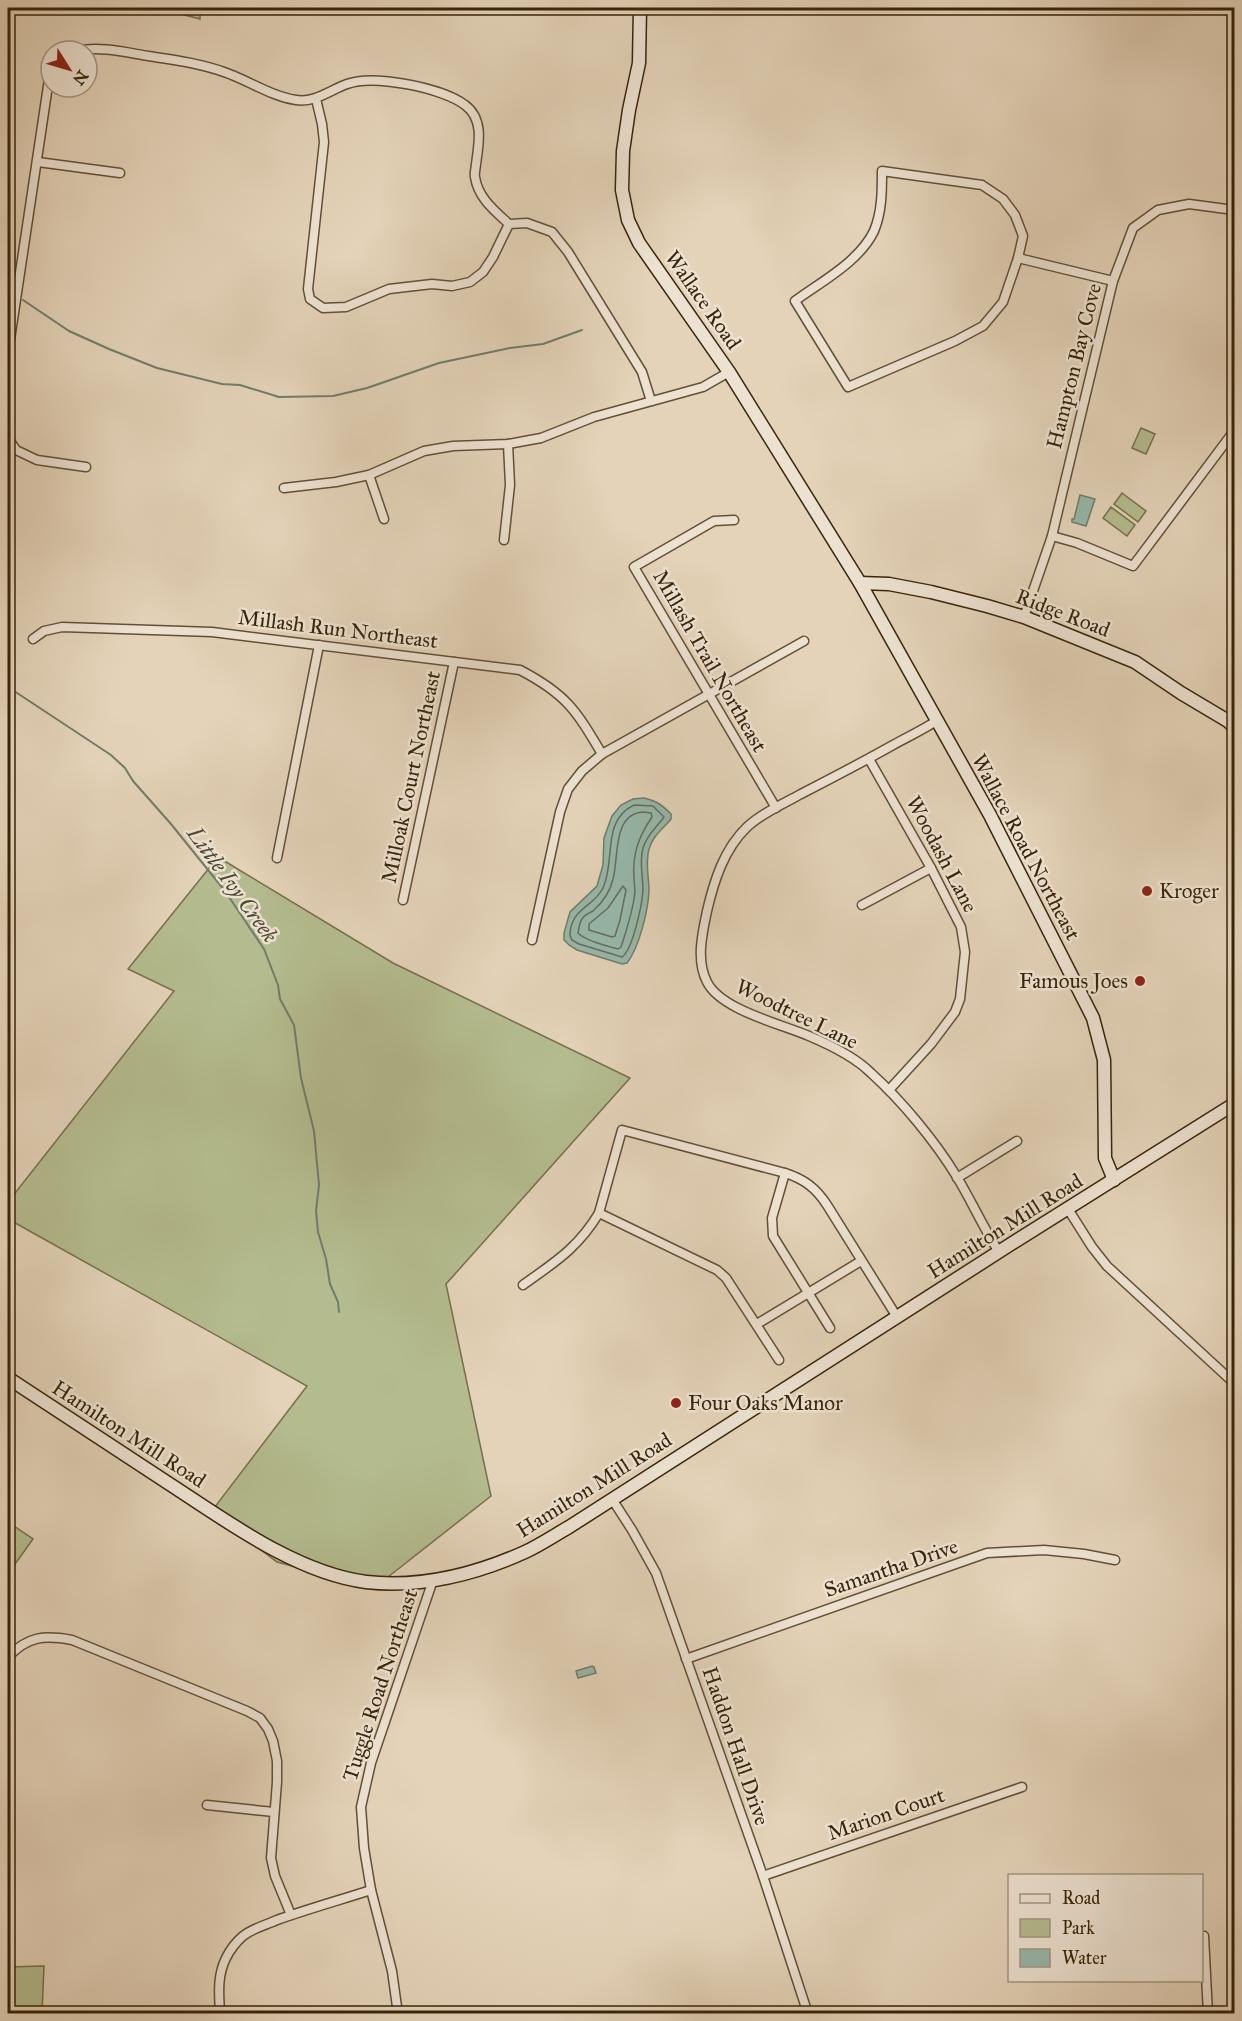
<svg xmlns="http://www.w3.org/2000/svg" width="1242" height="2021" font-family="'IM FELL Great Primer',serif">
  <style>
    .green { fill: #b4bc8f; stroke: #76704c; stroke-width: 1.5 }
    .water { fill: #96b8ab; stroke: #707d6a; stroke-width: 1.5 }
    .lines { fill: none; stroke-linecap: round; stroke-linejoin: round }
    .shore { stroke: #666e5a; stroke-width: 1.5 }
    .stream { stroke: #707d6a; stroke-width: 2 }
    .street-casing { stroke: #625035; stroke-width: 11 }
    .secondary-casing { stroke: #372409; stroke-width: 15 }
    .street { stroke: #ede2d2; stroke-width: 8 }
    .secondary { stroke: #ede2d2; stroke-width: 12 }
    .poi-dot { fill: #8f2418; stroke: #ede2d2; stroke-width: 2 }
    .labels { text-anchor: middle; stroke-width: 5; stroke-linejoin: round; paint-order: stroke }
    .street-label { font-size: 21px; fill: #372409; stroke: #ede2d2 }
    .poi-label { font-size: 21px; fill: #372409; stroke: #ede2d2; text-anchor: start }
    .water-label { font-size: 22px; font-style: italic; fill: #4f4932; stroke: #ede2d2 }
  </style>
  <rect width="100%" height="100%" fill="#e4d3b9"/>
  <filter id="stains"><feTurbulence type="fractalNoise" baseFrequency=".00333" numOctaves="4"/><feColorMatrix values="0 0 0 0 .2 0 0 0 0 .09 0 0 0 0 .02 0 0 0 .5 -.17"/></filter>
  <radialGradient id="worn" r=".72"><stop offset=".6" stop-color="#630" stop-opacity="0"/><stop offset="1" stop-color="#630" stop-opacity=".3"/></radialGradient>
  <g class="green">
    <polygon points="157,8 200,8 200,19"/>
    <polygon points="1141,428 1155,434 1146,454 1132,448"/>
    <polygon points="1122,493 1146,511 1138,522 1114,504"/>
    <polygon points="1111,507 1135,525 1127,536 1103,518"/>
    <polygon points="218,857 393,963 630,1078 446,1284 491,1496 374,1588 277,1562 211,1512 307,1386 8,1219 8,1202 174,991 128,969"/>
    <polygon points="8,1522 33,1539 8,1574"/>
    <polygon points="44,1966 42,2013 8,2013 8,1967"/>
  </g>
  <g class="water">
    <polygon points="1080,495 1095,499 1086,526 1072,522 1072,519 1074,519"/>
    <path d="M644,798C657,801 662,805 671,814V819C663,829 653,835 649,849C645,863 649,877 649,891C648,911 639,948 627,963L622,964L577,950L569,945L564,940V933L570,912L597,886L603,865L604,838L612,816L621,805L633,799Z"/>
    <polygon points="592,1666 594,1667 596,1673 578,1678 576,1671"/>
  </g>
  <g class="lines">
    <g class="shore">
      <path d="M634,805L653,806L664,817C657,827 647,834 643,848C639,862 643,876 643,890C642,905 633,949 622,957L579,944L572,940C569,935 570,933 571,927C576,907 595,905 603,888C616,860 601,821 634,805Z"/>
      <path d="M643,812L651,813L652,817C639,836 632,854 634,878C634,883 635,887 635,892C633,911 627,929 621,947L618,949C606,946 586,941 578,933C579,929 579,923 582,919C584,915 589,913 593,911C603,902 610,893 613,879C619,858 612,814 643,812Z"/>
      <polygon points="623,886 626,890 620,920 615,936 612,937 589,930 589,924 608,908"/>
    </g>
    <g class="stream">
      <polyline points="285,8 304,12 342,12"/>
      <polyline points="8,291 11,293"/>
      <polyline points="23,300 69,331 109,349 157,368 222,384 240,385 279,397 333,396 367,388 439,363 510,348 543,344 582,330"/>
      <polyline points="8,687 111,755 125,768 133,781 171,824 225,891 264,949 278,985 280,999 294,1025 301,1078 314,1131 319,1185 316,1211 318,1232 326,1259 330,1284 338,1302 339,1312"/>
    </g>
    <g class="street-casing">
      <g id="street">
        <path d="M76,51C100,46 124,52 148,56C174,60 199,63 224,72C248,80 270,96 296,100C315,103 330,90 347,84C374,74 443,88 465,105C484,119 479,143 476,164C476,168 474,173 475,177C478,198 495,211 509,224L527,223L552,232L568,252L642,372L651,401"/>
        <polyline points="316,99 322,124 324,142 308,289 310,299 323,308 346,307 389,289 432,284 452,286 470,282 483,272 493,257 509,224"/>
        <polyline points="38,162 120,173"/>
        <path d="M882,171L982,185L1003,199L1015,215L1023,236L1018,258L1003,302L983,326L955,341L848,387L795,301C822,281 859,262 874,231C882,212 882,191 882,171Z"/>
        <polyline points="1018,258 1113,281"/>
        <polyline points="8,353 49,79 51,76"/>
        <polyline points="8,438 16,450 37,460 86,467"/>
        <polyline points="369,475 384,519"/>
        <polyline points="284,488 336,482 369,475 424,451 453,446 508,444 541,438 594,417 703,387 729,372"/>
        <polyline points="734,520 714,521 634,567 776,808"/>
        <polyline points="1052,536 1077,543 1133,566 1234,431"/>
        <polyline points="504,540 510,485 508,444"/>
        <polyline points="1024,617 1052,536 1113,281 1133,228 1158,210 1189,204 1234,210"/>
        <path d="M33,639L44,631L62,627L212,632L520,670C566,694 576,710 602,754"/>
        <path d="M936,721C923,730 907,737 893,745C863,762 832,778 801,794C783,804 762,813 747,827C724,849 714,881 707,911C702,934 696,961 707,982C721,1010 781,1024 809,1036C828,1044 856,1058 871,1073C902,1101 935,1141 957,1177C972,1202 983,1227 999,1252"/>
        <polyline points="869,759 931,868 961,927 965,952 960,999 955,1012 931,1044 889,1090"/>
        <polyline points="277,858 319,645"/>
        <polyline points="403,900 454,662"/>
        <polyline points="862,905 931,868"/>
        <polyline points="532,940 560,812 568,789 582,771 602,754 804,641"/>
        <polyline points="785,1173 772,1218 773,1236 830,1328"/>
        <polyline points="957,1178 1017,1141"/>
        <polyline points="1068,1209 1092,1247 1107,1266 1234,1383"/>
        <polyline points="599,1213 717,1270 726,1278 779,1360"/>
        <path d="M523,1285C555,1262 578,1248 599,1213L622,1130L785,1173C804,1179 816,1188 827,1205L897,1317"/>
        <polyline points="757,1324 861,1261"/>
        <polyline points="612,1499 632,1530 656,1573 763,1876 808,2014"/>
        <path d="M8,1657C28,1636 44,1635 72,1640L247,1711L260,1718L268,1729L273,1741L277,1761V1782L271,1858L275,1876L291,1915"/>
        <polyline points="686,1659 987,1553 1044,1550 1084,1554 1115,1560"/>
        <polyline points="207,1805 274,1812"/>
        <polyline points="763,1876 1022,1787"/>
        <polyline points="1204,1936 1208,2014"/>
        <path d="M220,2014C219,1994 217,1976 226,1958C230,1950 236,1942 243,1936C253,1928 266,1925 277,1920C308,1909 340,1900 371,1890"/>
        <polyline points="398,2014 392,1971 371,1890 364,1848 361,1807 371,1763 433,1580"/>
      </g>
    </g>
    <g class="secondary-casing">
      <g id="secondary">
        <polyline points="640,8 639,63 629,110 623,151 622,190 628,220 639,243 729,372 860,583 990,815 1093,1018 1104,1060 1105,1158 1114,1180"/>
        <polyline points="860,583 889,584 931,592 987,606 1024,617 1135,662 1181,693 1228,721 1234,727"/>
        <path d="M8,1378C61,1413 114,1448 168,1483C225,1520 296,1573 366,1582C420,1588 476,1574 525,1552C540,1545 555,1535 569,1527L1011,1244L1234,1104"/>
      </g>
    </g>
    <use href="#street" class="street"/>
    <use href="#secondary" class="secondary"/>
  </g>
  <g class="poi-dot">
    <circle cx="1147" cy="891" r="6"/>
    <circle cx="1140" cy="981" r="6"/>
    <circle cx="676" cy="1403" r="6"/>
  </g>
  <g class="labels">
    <g class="street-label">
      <text transform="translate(703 300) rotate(55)" y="7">Wallace Road</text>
      <text transform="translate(1074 366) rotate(-76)" y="7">Hampton Bay Cove</text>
      <text transform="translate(1063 613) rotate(21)" y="7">Ridge Road</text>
      <text transform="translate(338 629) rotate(7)" y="7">Millash Run Northeast</text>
      <text transform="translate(710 661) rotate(60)" y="7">Millash Trail Northeast</text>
      <text transform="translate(411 777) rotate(-78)" y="7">Milloak Court Northeast</text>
      <text transform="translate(1026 847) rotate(62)" y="7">Wallace Road Northeast</text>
      <text transform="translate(942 854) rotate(62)" y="7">Woodash Lane</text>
      <text transform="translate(797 1014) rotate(26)" y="7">Woodtree Lane</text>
      <text transform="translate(1005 1226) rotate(-32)" y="7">Hamilton Mill Road</text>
      <text transform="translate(129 1434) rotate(33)" y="7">Hamilton Mill Road</text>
      <text transform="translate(594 1485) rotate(-32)" y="7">Hamilton Mill Road</text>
      <text transform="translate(891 1568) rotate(-19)" y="7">Samantha Drive</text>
      <text transform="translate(380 1685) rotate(-72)" y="7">Tuggle Road Northeast</text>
      <text transform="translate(736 1746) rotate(71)" y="7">Haddon Hall Drive</text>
      <text transform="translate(886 1814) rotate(-19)" y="7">Marion Court</text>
    </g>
    <g class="poi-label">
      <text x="1159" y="898">Kroger</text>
      <text x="1128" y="988" text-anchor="end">Famous Joes</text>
      <text x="688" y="1410">Four Oaks Manor</text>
    </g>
    <g class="water-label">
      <text transform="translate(233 884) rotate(54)" y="8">Little Ivy Creek</text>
    </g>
  </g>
  <rect width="1242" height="2021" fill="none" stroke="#e4d3b9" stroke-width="30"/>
  <rect x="9" y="9" width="1224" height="2003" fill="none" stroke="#372409" stroke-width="3"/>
  <rect x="15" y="15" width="1212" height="1991" fill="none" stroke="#372409" stroke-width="1.5"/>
  <rect x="1008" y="1874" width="195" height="108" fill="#ede2d2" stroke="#a49682" stroke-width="1.5"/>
  <rect x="1020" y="1894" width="30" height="9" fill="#ede2d2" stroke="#a49682" stroke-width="1.5"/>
  <text x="1062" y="1904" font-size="18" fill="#372409">Road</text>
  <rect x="1020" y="1919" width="30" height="18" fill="#b4bc8f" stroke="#a49682" stroke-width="1.5"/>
  <text x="1062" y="1934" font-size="18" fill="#372409">Park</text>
  <rect x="1020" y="1949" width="30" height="18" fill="#96b8ab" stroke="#a49682" stroke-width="1.5"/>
  <text x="1062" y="1964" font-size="18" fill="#372409">Water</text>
  <g transform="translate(69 69) rotate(127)"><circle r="28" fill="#ede2d2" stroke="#a49682" stroke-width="1.5"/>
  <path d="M0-4.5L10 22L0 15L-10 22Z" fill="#8f2418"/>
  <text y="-9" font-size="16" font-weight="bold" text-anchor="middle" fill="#372409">N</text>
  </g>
  <rect width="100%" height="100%" filter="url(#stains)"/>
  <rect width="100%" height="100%" fill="url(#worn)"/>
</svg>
